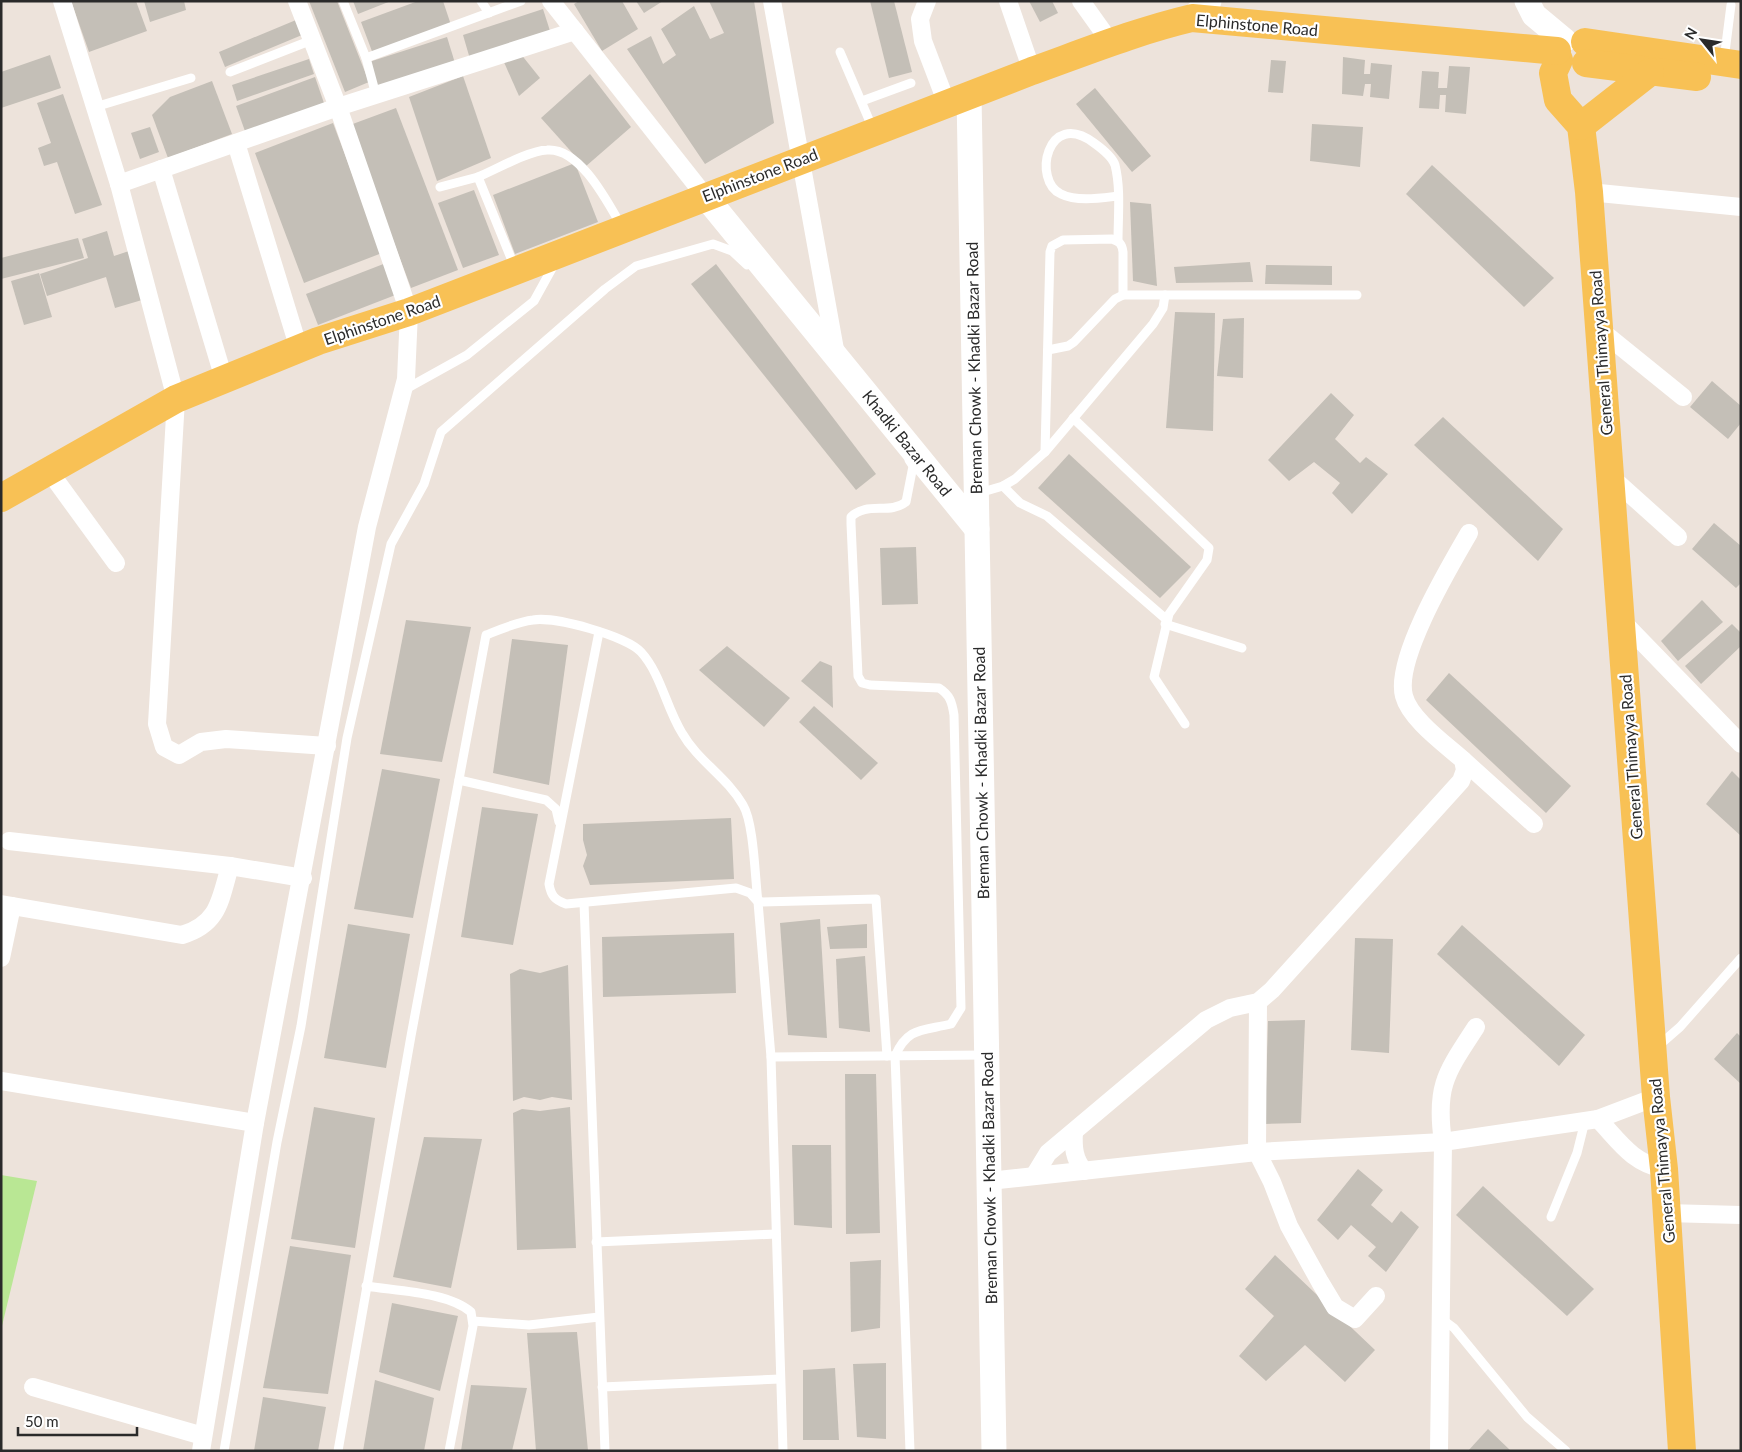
<svg xmlns="http://www.w3.org/2000/svg" width="1742" height="1452" font-family="Lato,sans-serif">
  <style>
    .green { fill: #b9e794 }
    .building { fill: #c4bfb7 }
    .lines { fill: none; stroke-linecap: round; stroke-linejoin: round }
    .lane { stroke: #fff; stroke-width: 9 }
    .street { stroke: #fff; stroke-width: 18 }
    .secondary { stroke: #fff; stroke-width: 25 }
    .primary { stroke: #f8c155; stroke-width: 28 }
    .labels { text-anchor: middle; stroke-width: 4.5; stroke-linejoin: round; paint-order: stroke }
    .street-label { font-size: 16px; fill: #2a2a2a; stroke: #fff }
  </style>
  <rect width="100%" height="100%" fill="#ede3db"/>
  <polygon class="green" points="1,1175 37,1181 1,1330"/>
  <g class="building">
    <polygon points="71,1 136,1 147,31 89,52"/>
    <polygon points="144,1 184,1 186,10 150,22"/>
    <polygon points="309,1 337,1 369,82 345,92"/>
    <polygon points="353,1 391,1 358,14"/>
    <polygon points="418,1 443,1 451,25 373,54 361,22"/>
    <polygon points="579,1 622,1 638,29 602,51 574,4"/>
    <polygon points="636,1 663,1 644,13"/>
    <polygon points="709,1 754,1 774,123 705,164 627,49 651,36 663,64 676,55 661,29 694,6 710,39 724,33"/>
    <polygon points="870,1 894,1 912,72 889,78"/>
    <polygon points="1029,1 1052,1 1058,13 1040,22"/>
    <polygon points="543,9 551,34 470,59 463,35"/>
    <polygon points="296,20 302,35 225,67 219,52"/>
    <polygon points="447,37 455,63 377,87 369,62"/>
    <polygon points="520,53 540,78 519,96 503,60"/>
    <polygon points="50,55 61,88 1,108 1,72"/>
    <polygon points="1343,57 1365,60 1364,74 1370,74 1371,63 1392,65 1389,99 1370,97 1371,84 1365,84 1363,96 1342,94"/>
    <polygon points="309,59 314,74 237,101 232,85"/>
    <polygon points="1271,60 1286,61 1283,93 1268,92"/>
    <polygon points="1449,66 1470,67 1466,114 1445,112 1446,95 1440,95 1439,109 1419,108 1422,71 1439,72 1438,88 1447,88"/>
    <polygon points="590,74 631,127 585,167 541,118"/>
    <polygon points="463,76 491,158 437,181 409,97"/>
    <polygon points="315,77 325,106 246,134 236,106"/>
    <polygon points="212,81 232,134 168,158 152,115 170,97"/>
    <polygon points="1095,88 1151,156 1132,172 1076,104"/>
    <polygon points="63,94 102,205 75,214 57,162 44,166 38,148 51,143 37,103"/>
    <polygon points="396,108 458,270 411,288 350,125"/>
    <polygon points="333,123 382,253 304,283 255,153"/>
    <polygon points="1312,124 1363,127 1360,167 1310,161"/>
    <polygon points="150,127 159,152 140,159 131,133"/>
    <polygon points="575,163 598,222 515,254 493,195"/>
    <polygon points="1432,165 1554,278 1524,307 1406,194"/>
    <polygon points="474,190 499,255 463,268 438,203"/>
    <polygon points="1130,202 1151,204 1157,286 1133,281"/>
    <polygon points="107,231 114,256 129,251 142,300 115,308 106,277 47,296 40,274 88,258 82,239"/>
    <polygon points="78,238 84,258 1,279 1,258"/>
    <polygon points="1250,262 1253,282 1176,283 1174,267"/>
    <polygon points="386,263 398,294 318,325 306,294"/>
    <polygon points="716,264 876,474 856,490 691,284"/>
    <polygon points="1266,265 1332,266 1332,285 1265,284"/>
    <polygon points="39,273 52,317 24,325 11,281"/>
    <polygon points="1175,312 1215,313 1213,431 1166,428"/>
    <polygon points="1244,318 1243,378 1217,376 1223,319"/>
    <polygon points="1712,381 1741,406 1741,423 1728,439 1690,407"/>
    <polygon points="1331,393 1354,415 1335,439 1360,463 1366,457 1388,474 1352,514 1332,493 1340,483 1314,462 1289,481 1268,460"/>
    <polygon points="1443,417 1563,529 1538,561 1414,445"/>
    <polygon points="1069,454 1191,567 1160,598 1038,488"/>
    <polygon points="1714,523 1741,546 1741,583 1736,588 1692,549"/>
    <polygon points="916,547 918,604 882,605 880,548"/>
    <polygon points="1702,600 1723,622 1678,661 1661,641"/>
    <polygon points="406,620 471,627 442,762 380,754"/>
    <polygon points="1732,624 1741,633 1741,646 1701,684 1685,666"/>
    <polygon points="512,639 568,645 549,785 493,773"/>
    <polygon points="727,646 790,698 764,727 699,670"/>
    <polygon points="820,661 832,666 833,708 801,681"/>
    <polygon points="1449,673 1571,786 1546,813 1426,700"/>
    <polygon points="814,706 878,763 861,780 799,722"/>
    <polygon points="382,769 440,779 413,918 354,909"/>
    <polygon points="1732,771 1741,780 1741,836 1706,804"/>
    <polygon points="482,807 538,814 513,945 461,937"/>
    <polygon points="731,818 734,879 590,885 583,866 587,855 583,840 583,824"/>
    <polygon points="820,919 827,1038 788,1035 780,923"/>
    <polygon points="348,924 410,934 386,1068 324,1058"/>
    <polygon points="867,924 867,948 830,949 827,927"/>
    <polygon points="1462,925 1585,1035 1559,1066 1437,954"/>
    <polygon points="734,933 736,993 603,997 602,937"/>
    <polygon points="1355,938 1393,939 1389,1053 1351,1050"/>
    <polygon points="865,956 870,1032 839,1028 836,959"/>
    <polygon points="568,965 572,1100 552,1097 540,1100 524,1097 513,1101 510,974 520,969 540,973"/>
    <polygon points="1305,1020 1301,1123 1265,1124 1268,1021"/>
    <polygon points="1737,1033 1741,1037 1741,1084 1714,1059"/>
    <polygon points="845,1074 876,1074 880,1233 846,1234"/>
    <polygon points="314,1107 375,1118 355,1248 291,1239"/>
    <polygon points="570,1107 576,1248 517,1250 513,1113 522,1109 540,1111"/>
    <polygon points="424,1137 482,1139 451,1288 393,1277"/>
    <polygon points="792,1145 831,1145 832,1228 794,1225"/>
    <polygon points="1358,1169 1383,1190 1371,1205 1392,1223 1401,1211 1419,1227 1386,1272 1368,1256 1376,1247 1351,1225 1338,1240 1317,1220"/>
    <polygon points="1483,1186 1594,1289 1567,1316 1456,1215"/>
    <polygon points="290,1246 351,1255 328,1394 263,1388"/>
    <polygon points="1275,1255 1375,1350 1345,1382 1305,1345 1266,1381 1239,1356 1274,1316 1245,1289"/>
    <polygon points="881,1260 880,1328 851,1332 850,1262"/>
    <polygon points="392,1303 458,1316 440,1391 379,1372"/>
    <polygon points="577,1332 588,1451 536,1451 527,1333"/>
    <polygon points="886,1363 886,1439 857,1437 853,1364"/>
    <polygon points="835,1368 839,1440 803,1440 803,1370"/>
    <polygon points="375,1380 434,1398 424,1451 363,1451"/>
    <polygon points="471,1385 527,1388 512,1451 461,1451"/>
    <polygon points="263,1397 326,1407 318,1451 254,1451"/>
    <polygon points="1488,1429 1511,1451 1468,1451"/>
  </g>
  <g class="lines">
    <g class="lane">
      <polyline points="343,1 366,58 521,1"/>
      <polyline points="481,1 489,13"/>
      <polyline points="840,52 873,129"/>
      <polyline points="366,58 376,95"/>
      <polyline points="1724,60 1731,5"/>
      <polyline points="230,72 312,40"/>
      <polyline points="862,101 911,83"/>
      <polyline points="95,107 191,78"/>
      <path d="M478,177C497,169 528,151 547,150C580,147 608,203 622,227"/>
      <polyline points="440,187 478,177 515,268"/>
      <path d="M1118,241C1118,216 1121,189 1115,165C1112,156 1101,148 1094,143C1047,108 1032,181 1061,194C1077,202 1101,198 1118,196"/>
      <polyline points="1048,350 1068,346 1074,342 1115,299 1123,295 1357,295"/>
      <polyline points="404,390 467,355 534,301 555,263"/>
      <polyline points="1073,418 1209,548 1207,560 1169,614 1154,677 1185,724"/>
      <path d="M1045,452L1050,252L1052,246L1063,240L1112,239C1120,242 1122,244 1123,252V295"/>
      <path d="M909,460L913,466L906,502C889,515 867,501 851,517V524L858,676L862,683L870,685L939,688C950,695 952,702 954,715L961,1008L951,1024C922,1031 908,1027 895,1056L910,1451"/>
      <polyline points="1003,486 1020,503 1047,516 1167,620"/>
      <polyline points="979,493 1003,486 1015,479 1045,452 1153,324 1163,308 1165,295"/>
      <polyline points="1165,624 1242,648"/>
      <path d="M599,632L549,884C551,896 555,900 566,904L736,888L750,893L758,902L771,1057L783,1451"/>
      <polyline points="459,780 546,800 556,809 559,822"/>
      <polyline points="584,903 605,1451"/>
      <polyline points="1657,1047 1680,1027 1741,958"/>
      <polyline points="771,1057 985,1055"/>
      <polyline points="1551,1217 1577,1153 1585,1121"/>
      <polyline points="596,1242 776,1234"/>
      <path d="M366,1286C396,1291 448,1292 471,1312L473,1326L449,1451"/>
      <polyline points="1442,1319 1454,1328 1527,1417 1566,1451"/>
      <polyline points="473,1321 529,1325 599,1317"/>
      <polyline points="602,1387 780,1379"/>
      <polyline points="224,1451 277,1142 301,1026 347,738 391,544 424,484 441,432 605,289 636,266 713,244 732,251 747,265"/>
      <path d="M338,1451L411,1036L486,635C501,629 517,622 533,620C555,616 626,636 641,652C661,674 666,707 682,733C698,761 727,777 743,805C754,823 755,879 758,902L876,899L887,1056"/>
    </g>
    <g class="street">
      <polyline points="62,1 119,184 176,399 157,724 164,747 179,755 201,742 226,739 327,746"/>
      <polyline points="551,1 705,196"/>
      <polyline points="772,1 836,355"/>
      <polyline points="927,1 920,19 923,41 947,104"/>
      <polyline points="1008,1 1032,71"/>
      <polyline points="1081,1 1111,43"/>
      <polyline points="236,143 299,349"/>
      <polyline points="161,169 224,379"/>
      <polyline points="119,184 338,107 575,31"/>
      <polyline points="1589,192 1741,207"/>
      <polyline points="1599,329 1683,397"/>
      <polyline points="49,471 116,563"/>
      <polyline points="1610,476 1678,537"/>
      <polyline points="1621,620 1741,744"/>
      <polyline points="1463,760 1534,824"/>
      <polyline points="9,841 230,866 303,878"/>
      <path d="M1,904L182,935C219,924 220,900 230,866"/>
      <polyline points="1,958 12,906"/>
      <polyline points="1258,1002 1257,1152 1272,1182 1289,1226 1320,1282 1335,1307 1355,1319 1376,1296"/>
      <polyline points="1,1081 255,1123"/>
      <path d="M1598,1119C1619,1141 1632,1163 1664,1169"/>
      <path d="M1074,1132C1073,1147 1074,1159 1084,1171"/>
      <path d="M1034,1176L1048,1153L1206,1020L1230,1008L1258,1002L1272,990L1461,781L1465,770L1463,760C1445,744 1410,719 1404,696C1394,659 1450,566 1469,533"/>
      <polyline points="989,1181 1257,1152 1443,1142 1598,1119 1656,1097"/>
      <polyline points="1666,1213 1741,1215"/>
      <polyline points="33,1387 203,1436"/>
      <polyline points="201,1451 255,1123 367,527 406,379 409,312 338,107 297,1"/>
      <path d="M1439,1451L1443,1142C1435,1086 1446,1073 1476,1027"/>
    </g>
    <g class="secondary">
      <polyline points="1527,1 1534,15 1564,40"/>
      <polyline points="1192,18 1209,1"/>
      <polyline points="969,96 994,1451"/>
      <polyline points="705,196 977,529"/>
    </g>
    <g class="primary">
      <polyline points="1585,42 1741,65"/>
      <polyline points="1559,60 1553,73 1558,100 1581,126 1589,192 1656,1097 1664,1169 1682,1451"/>
      <polyline points="1586,63 1697,77"/>
      <polyline points="1581,126 1650,72"/>
      <path d="M1,498L176,399L318,341L409,312L1032,71C1085,52 1137,31 1192,18L1557,51"/>
    </g>
  </g>
  <g class="labels">
    <g class="street-label">
      <text transform="translate(1257 25) rotate(5)" y="6">Elphinstone Road</text>
      <text transform="translate(760 175) rotate(-21)" y="6">Elphinstone Road</text>
      <text transform="translate(382 320) rotate(-19)" y="6">Elphinstone Road</text>
      <text transform="translate(1601 353) rotate(-94)" y="6">General Thimayya Road</text>
      <text transform="translate(974 368) rotate(-91)" y="6">Breman Chowk - Khadki Bazar Road</text>
      <text transform="translate(907 443) rotate(51)" y="6">Khadki Bazar Road</text>
      <text transform="translate(1631 757) rotate(-94)" y="6">General Thimayya Road</text>
      <text transform="translate(981 773) rotate(-91)" y="6">Breman Chowk - Khadki Bazar Road</text>
      <text transform="translate(1662 1161) rotate(-95)" y="6">General Thimayya Road</text>
      <text transform="translate(989 1178) rotate(-91)" y="6">Breman Chowk - Khadki Bazar Road</text>
    </g>
  </g>
  <rect width="1742" height="1452" fill="none" stroke="#2a2a2a" stroke-width="5"/>
  <g transform="translate(1702 40) rotate(300)" stroke="#ffffff" stroke-width="4" paint-order="stroke">
  <path d="M0-4L9 19L0 12L-9 19Z" fill="#2a2a2a"/>
  <text y="-8" font-size="14" font-weight="bold" text-anchor="middle" fill="#2a2a2a">N</text>
  </g>
  <path d="M18 1427v8h119v-8" fill="none" stroke="#2a2a2a" stroke-width="2.5"/>
  <text x="25" y="1427" font-size="15" fill="#2a2a2a" stroke="#ffffff" stroke-width="4" paint-order="stroke">50 m</text>
</svg>
